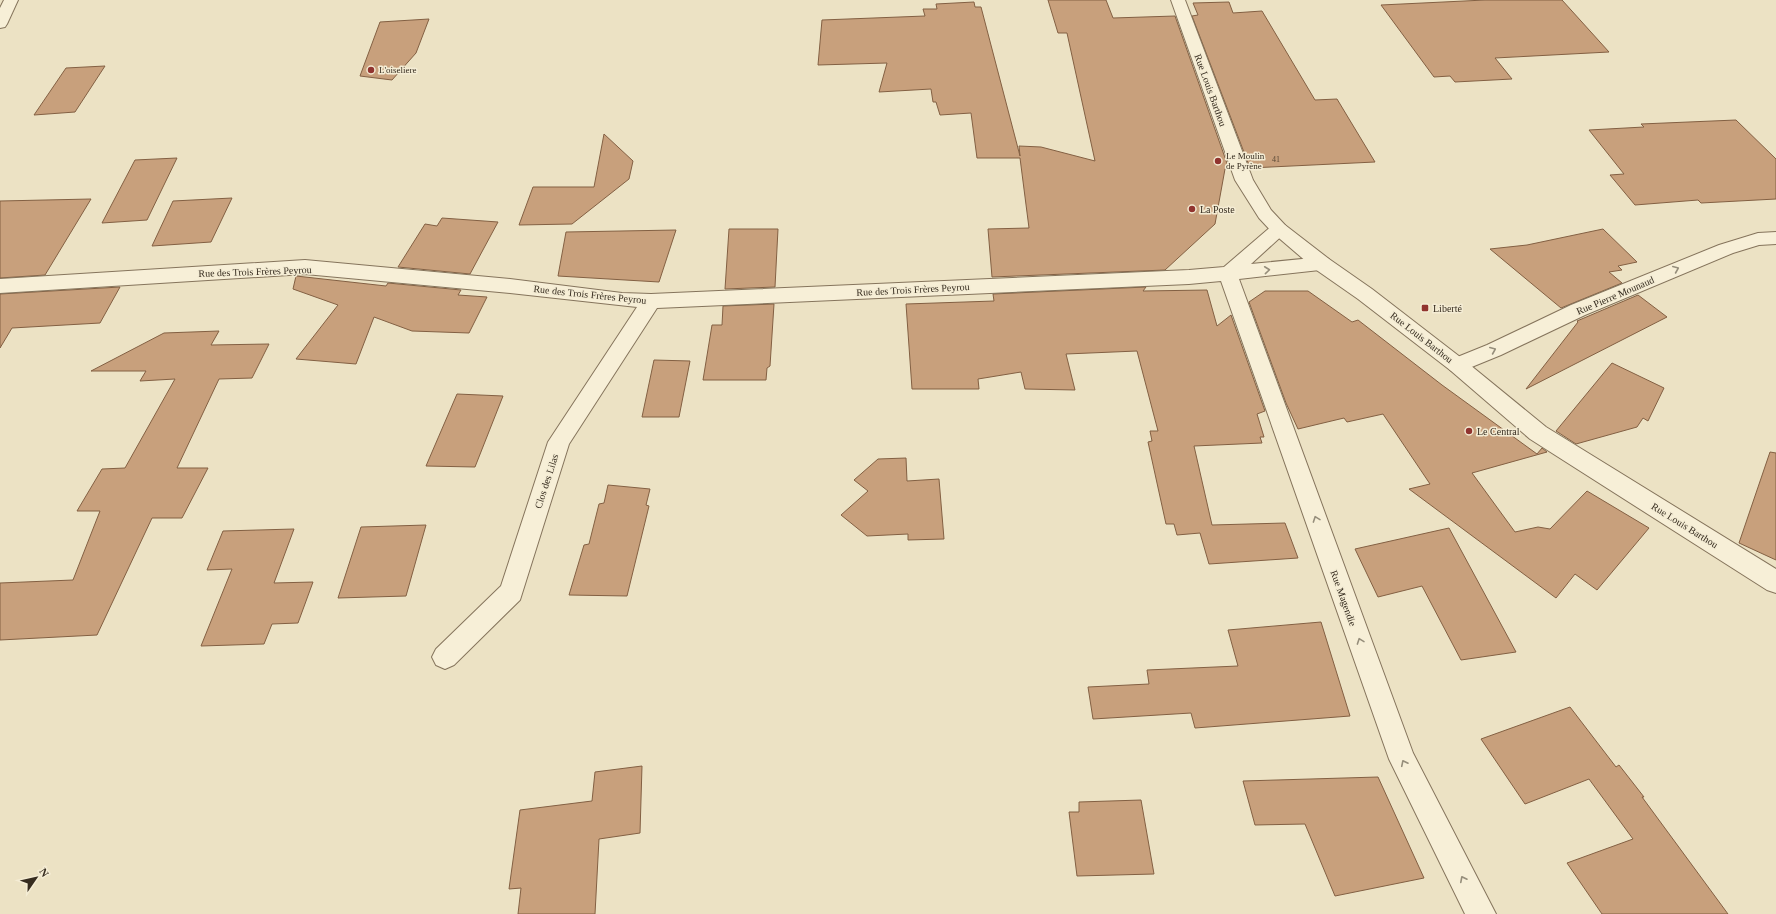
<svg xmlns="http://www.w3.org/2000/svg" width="1776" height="914" font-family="Georgia,serif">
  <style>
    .building { fill: #c8a07c; stroke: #836043 }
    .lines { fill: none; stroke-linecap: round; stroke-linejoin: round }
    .minor-casing { stroke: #85745c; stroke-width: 2 }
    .tertiary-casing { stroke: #85745c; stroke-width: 2 }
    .minor { fill: #f7efd7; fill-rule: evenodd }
    .tertiary { fill: #f7efd7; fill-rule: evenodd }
    .oneway { stroke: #968e7b }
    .poi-dot { fill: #91342f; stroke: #f4ecd4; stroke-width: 1.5 }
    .labels { text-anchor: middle; stroke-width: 3; stroke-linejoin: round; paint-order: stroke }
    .number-label { font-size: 8px; fill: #5a4936 }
    .far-poi-label { font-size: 9px; fill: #362c1f; stroke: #f4ecd4; text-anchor: start }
    .street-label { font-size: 10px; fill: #362c1f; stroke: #f4ecd4 }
    .poi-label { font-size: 10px; fill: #362c1f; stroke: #f4ecd4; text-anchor: start }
  </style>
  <rect width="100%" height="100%" fill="#ece2c4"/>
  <g class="building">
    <polygon points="1048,0 1106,0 1113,18 1175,16 1229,169 1225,169 1215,224 1165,270 992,277 988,229 1029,228 1020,158 977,158 971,113 940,115 936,102 933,102 931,89 879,92 887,63 818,65 822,20 925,16 923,9 937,9 936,4 974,2 975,7 981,7 1020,156 1019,146 1041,147 1095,161 1067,33 1058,33"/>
    <polygon points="1485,0 1562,0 1609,52 1495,58 1512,79 1455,82 1450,76 1434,77 1381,5"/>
    <polygon points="1229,2 1233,13 1262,11 1315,100 1337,99 1375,162 1250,168 1192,16 1198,15 1193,3"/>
    <polygon points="429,19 416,53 392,80 360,76 380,22"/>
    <polygon points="105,66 75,112 34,115 66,68"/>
    <polygon points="1736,120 1776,159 1776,199 1701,203 1698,200 1635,205 1610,175 1624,174 1589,130 1644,127 1641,124"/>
    <polygon points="604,134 633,161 629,179 572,224 519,225 533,187 594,187"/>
    <polygon points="177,158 147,220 102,223 135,160"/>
    <polygon points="232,198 211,242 152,246 173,201"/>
    <polygon points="91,199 45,275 0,278 0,201"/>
    <polygon points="442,218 498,222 470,274 398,267 425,224 437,226"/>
    <polygon points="729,229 778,229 775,287 725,289"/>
    <polygon points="1603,229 1637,262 1618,266 1622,270 1609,272 1622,283 1561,308 1490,249 1527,245"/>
    <polygon points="676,230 659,282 558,276 566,232"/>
    <polygon points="296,276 386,286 388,283 461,290 458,295 487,297 469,333 412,331 374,317 356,364 296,359 338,305 293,289"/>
    <polygon points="120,287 100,323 12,328 0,348 0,294"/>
    <polygon points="1146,287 1143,291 1207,290 1217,326 1231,315 1265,411 1257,414 1264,437 1260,437 1262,443 1194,446 1212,525 1285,523 1298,558 1209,564 1200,533 1177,535 1174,524 1166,524 1148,442 1152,441 1150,431 1158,431 1137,351 1066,354 1075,390 1025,389 1021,372 978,379 979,389 912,389 906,304 994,301 993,294"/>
    <polygon points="1265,291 1308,291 1352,322 1358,320 1442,385 1537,454 1542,448 1547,452 1472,473 1515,532 1538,527 1550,529 1587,491 1649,528 1597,590 1575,574 1556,598 1409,489 1430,484 1383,414 1347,422 1344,418 1298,429 1286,403 1249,302"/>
    <polygon points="1638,295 1667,317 1526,389 1578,322 1577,321"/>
    <polygon points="774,304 770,366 767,368 766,380 703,380 712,325 722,325 723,306"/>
    <polygon points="219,331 211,345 269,344 252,378 219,379 177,468 208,468 182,518 152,518 97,635 0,640 0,583 73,580 100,511 77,511 102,469 125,468 175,379 140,381 146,371 91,371 164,333"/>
    <polygon points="654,360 690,361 679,417 642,417"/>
    <polygon points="1612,363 1664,388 1648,421 1643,418 1637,427 1576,444 1556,431"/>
    <polygon points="457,394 503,396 475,467 426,466"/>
    <polygon points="1770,452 1776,453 1776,560 1739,543"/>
    <polygon points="906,458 907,481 939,479 944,539 908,540 908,534 867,536 841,515 868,491 854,480 878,459"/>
    <polygon points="608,485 650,489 646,505 649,506 627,596 569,595 584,545 589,544 599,504 604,503"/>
    <polygon points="426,525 406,596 338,598 361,527"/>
    <polygon points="1449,528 1516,652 1461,660 1422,586 1378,597 1355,549"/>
    <polygon points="294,529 274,583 313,582 298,623 272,624 264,644 201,646 232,569 207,570 223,531"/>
    <polygon points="1321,622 1350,716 1195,728 1191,713 1093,719 1088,687 1149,684 1147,670 1238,666 1228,630"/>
    <polygon points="1570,707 1616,767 1619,765 1644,797 1642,797 1728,914 1602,914 1567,863 1633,839 1589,779 1525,804 1481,739"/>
    <polygon points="642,766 640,833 599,839 595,914 518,914 521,888 509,889 520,810 592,801 595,772"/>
    <polygon points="1378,777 1424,878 1335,896 1305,824 1255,825 1243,781"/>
    <polygon points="1141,800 1154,874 1077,876 1069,812 1079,812 1079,802"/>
  </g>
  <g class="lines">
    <g class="minor-casing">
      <g id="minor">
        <polygon points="1279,223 1285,225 1288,229 1285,233 1251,264 1322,257 1329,259 1331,264 1329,269 1239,279 1413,753 1496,914 1465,914 1389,759 1221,281 1189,284 657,308 569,444 520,600 454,665 445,669 436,665 432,657 436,649 501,586 548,442 637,307 510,293 305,274 0,293 0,279 305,260 510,279 622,293 651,294 1189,270 1224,267 1273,225"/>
        <polygon points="1776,232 1776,244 1759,245 1733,253 1585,315 1501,355 1457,373 1450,370 1447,365 1450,360 1487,345 1571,305 1719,245 1758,233"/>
      </g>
    </g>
    <g class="tertiary-casing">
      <g id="tertiary">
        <polygon points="4,0 18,0 7,24 5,27 0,28 0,8"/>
        <polygon points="1171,0 1185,0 1253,180 1271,210 1285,225 1329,259 1372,289 1464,360 1546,427 1776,569 1776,593 1767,590 1530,439 1450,370 1358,299 1315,269 1273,233 1259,218 1235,180"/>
      </g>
    </g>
    <use href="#minor" class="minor"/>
    <use href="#tertiary" class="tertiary"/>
  </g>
  <defs><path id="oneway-chevron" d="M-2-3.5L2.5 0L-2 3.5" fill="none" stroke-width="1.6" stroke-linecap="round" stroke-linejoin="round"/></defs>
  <g class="oneway">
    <use href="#oneway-chevron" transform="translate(1676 269) rotate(-23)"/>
    <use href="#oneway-chevron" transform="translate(1267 270) rotate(-6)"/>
    <use href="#oneway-chevron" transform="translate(1493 350) rotate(-23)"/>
    <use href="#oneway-chevron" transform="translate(1316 519) rotate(-110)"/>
    <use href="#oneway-chevron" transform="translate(1360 641) rotate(-110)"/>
    <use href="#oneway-chevron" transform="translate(1404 763) rotate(-116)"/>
    <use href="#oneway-chevron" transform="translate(1463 879) rotate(-117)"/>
  </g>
  <g class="poi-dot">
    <circle cx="371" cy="70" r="4"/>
    <circle cx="1218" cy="161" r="4"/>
    <circle cx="1192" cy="209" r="4"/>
    <rect x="1421" y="304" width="8" height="8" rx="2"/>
    <circle cx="1469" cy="431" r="4"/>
  </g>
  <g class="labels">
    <g class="number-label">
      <text x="1276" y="162">41</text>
    </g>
    <g class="far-poi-label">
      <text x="379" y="73">L'oiseliere</text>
      <text x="1226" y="159">Le Moulin<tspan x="1226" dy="10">de Pyrène</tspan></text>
    </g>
    <g class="street-label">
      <text transform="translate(1211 90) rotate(70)" y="4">Rue Louis Barthou</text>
      <text transform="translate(255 271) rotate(-2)" y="4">Rue des Trois Frères Peyrou</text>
      <text transform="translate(913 289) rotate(-3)" y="4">Rue des Trois Frères Peyrou</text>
      <text transform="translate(590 294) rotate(6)" y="4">Rue des Trois Frères Peyrou</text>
      <text transform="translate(1615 295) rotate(-23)" y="4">Rue Pierre Mounaud</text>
      <text transform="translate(1422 337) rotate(38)" y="4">Rue Louis Barthou</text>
      <text transform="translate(546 481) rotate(-72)" y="4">Clos des Lilas</text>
      <text transform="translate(1685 525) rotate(32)" y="4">Rue Louis Barthou</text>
      <text transform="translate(1344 598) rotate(70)" y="4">Rue Magendie</text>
    </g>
    <g class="poi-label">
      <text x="1200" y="213">La Poste</text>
      <text x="1433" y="312">Liberté</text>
      <text x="1477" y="435">Le Central</text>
    </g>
  </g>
  <g transform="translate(36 878) rotate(56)" stroke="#f4ecd4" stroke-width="3" paint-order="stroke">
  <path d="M0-3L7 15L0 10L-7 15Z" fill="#362c1f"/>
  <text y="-6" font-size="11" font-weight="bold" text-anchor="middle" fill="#362c1f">N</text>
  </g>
</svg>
